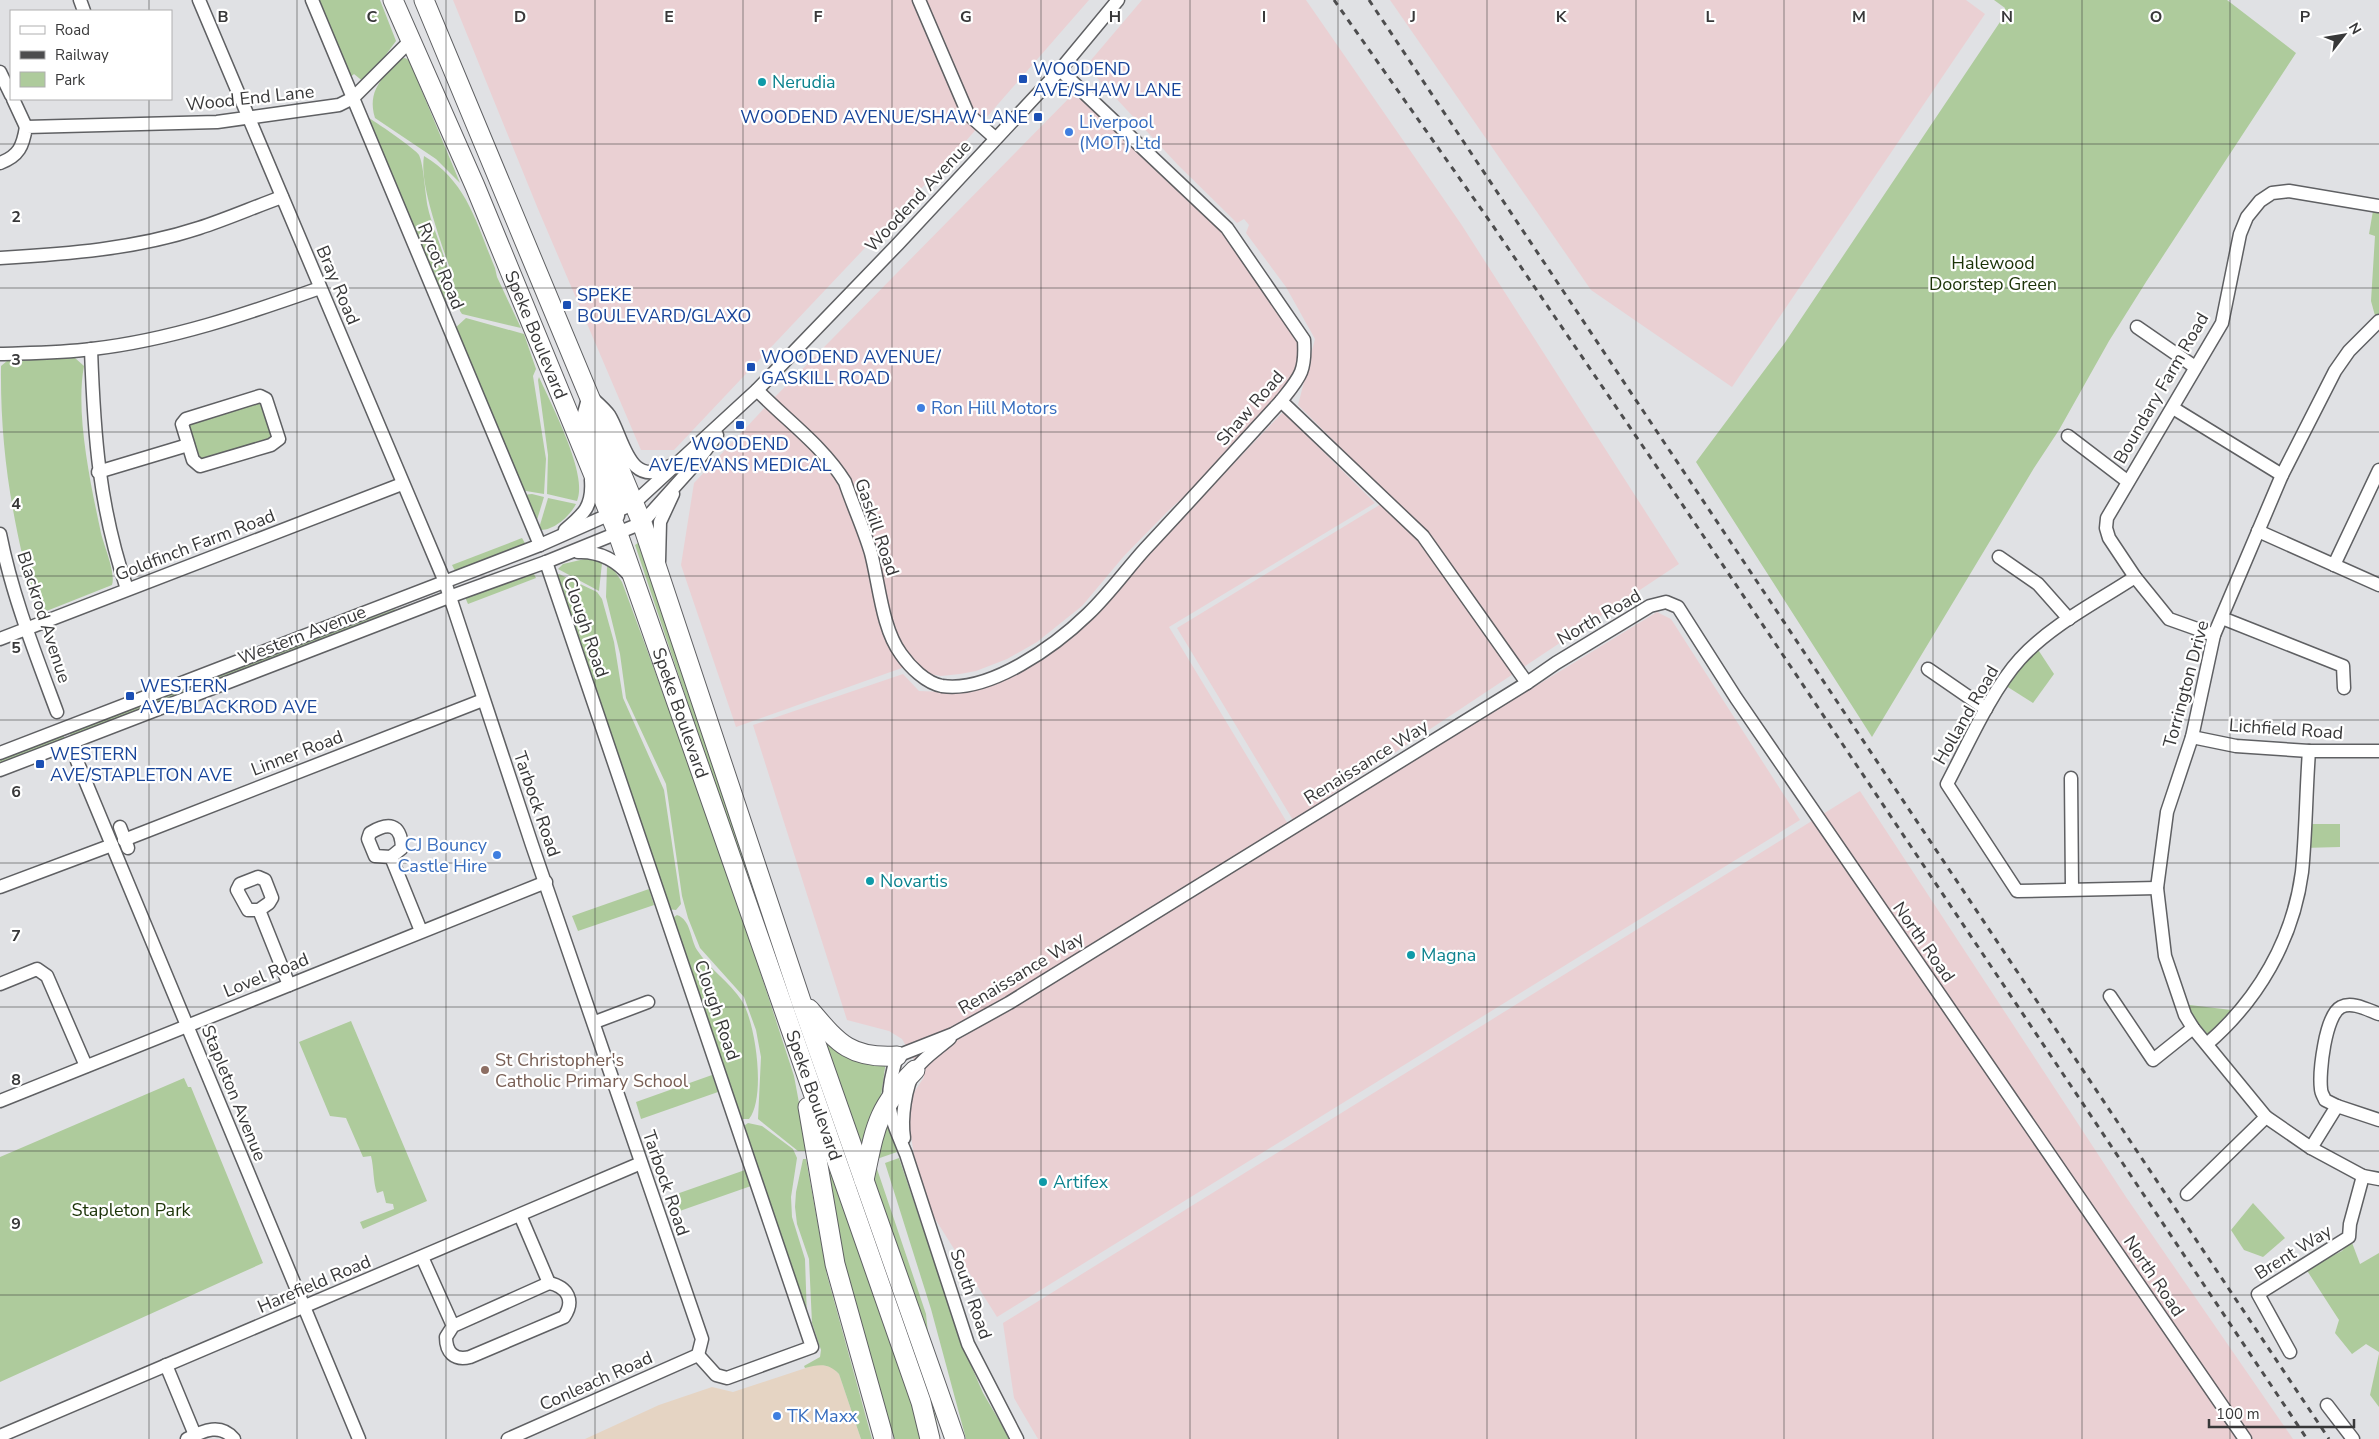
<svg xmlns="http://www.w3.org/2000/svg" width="2379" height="1439" font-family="'Nunito Sans',sans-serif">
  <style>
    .commercial { fill: #e5d4c3 }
    .industrial { fill: #ead0d3 }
    .green { fill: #aecb9c }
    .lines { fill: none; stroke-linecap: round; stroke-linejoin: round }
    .minor-casing { stroke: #5f6063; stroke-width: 15 }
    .highway-casing { stroke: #5f6063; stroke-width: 21 }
    .minor { stroke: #fff; stroke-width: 12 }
    .highway { stroke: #fff; stroke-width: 19 }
    .rail { stroke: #4d4d4e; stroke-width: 3; stroke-dasharray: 6 6; stroke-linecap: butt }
    .grid { fill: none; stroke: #383839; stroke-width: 1; stroke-opacity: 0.55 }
    .transit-dot { fill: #1a4fb4; stroke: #fff; stroke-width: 2 }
    .culture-dot { fill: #0f9aa8; stroke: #fff; stroke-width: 2 }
    .shop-dot { fill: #3f7fe0; stroke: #fff; stroke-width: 2 }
    .education-dot { fill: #8d6e63; stroke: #fff; stroke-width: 2 }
    .labels { text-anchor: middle; stroke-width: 4.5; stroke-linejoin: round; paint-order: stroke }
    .transit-label { font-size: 18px; fill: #164399; stroke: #fff; text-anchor: start }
    .culture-label { font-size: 18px; fill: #0d838f; stroke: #fff; text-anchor: start }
    .street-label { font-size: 18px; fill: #383839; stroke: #fff }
    .shop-label { font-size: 18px; fill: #366cbe; stroke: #fff; text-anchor: start }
    .park-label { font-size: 18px; fill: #1b3307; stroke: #fff }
    .education-label { font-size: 18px; fill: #785e54; stroke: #fff; text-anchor: start }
    .grid-label { font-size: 16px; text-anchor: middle; font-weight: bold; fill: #383839; stroke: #fff; stroke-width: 4.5; stroke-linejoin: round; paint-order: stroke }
  </style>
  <rect width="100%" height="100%" fill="#e0e1e4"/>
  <polygon class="commercial" points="818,1364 832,1367 839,1374 861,1439 585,1439 659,1405 712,1387 733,1392"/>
  <g class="industrial">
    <polygon points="453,0 1089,0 965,142 674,450 641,450 538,209"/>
    <polygon points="1142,0 1306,0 1461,224 1679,564 1293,820 1177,628 1391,498 1298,405 1315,339 1286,287 1246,233 1249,225 1244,219 1237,223 1178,165 1086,66"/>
    <polygon points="1390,0 1966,0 1985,14 1732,387 1591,290"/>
    <polygon points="1075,92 1224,232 1309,336 1295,396 1168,511 1124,556 1082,606 1037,642 1007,659 976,671 960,674 941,676 924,673 913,664 736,727 681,565 694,483 772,400"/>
    <polygon points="1283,412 1375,503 1169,627 1294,834 1657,612 1671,619 1800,820 997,1317 927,1206 915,1161 909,1124 913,1094 924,1077 902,1039 889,1031 847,1020 753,725 903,674 919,691 946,692 982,684 1021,668 1172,528"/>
    <polygon points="1860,791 2126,1197 2293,1439 1038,1439 1014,1398 1003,1323"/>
  </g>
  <g class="green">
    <polygon points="316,0 380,0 396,41 365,83 354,74 348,79"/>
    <polygon points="1994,0 2227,0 2296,53 2146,282 2109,341 2059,430 2034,468 1872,737 1696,462 1784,344 2002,19 2005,8"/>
    <path d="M405,58L409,60L460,183L436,159L375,118C367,90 382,80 398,59Z"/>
    <path d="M367,117C372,119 418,151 419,155C424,166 425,194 428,208C432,228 457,282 452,299L441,300Z"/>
    <path d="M424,156C467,181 477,225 495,268L497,277L521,328L462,314L460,311C457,297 454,283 450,269C441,241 419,185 424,156Z"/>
    <polygon points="2374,205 2379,205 2379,322 2377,323 2371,301 2375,236 2369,234"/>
    <polygon points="466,318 524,334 536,369 533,376 546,459 544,494 520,490 453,330"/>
    <path d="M75,358L84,366C75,413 91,486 101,533C104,546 116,573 112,585L44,612L36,609C13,525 0,453 1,366L7,361Z"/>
    <path d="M539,377C551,404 589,476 577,501L547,494L548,455L538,380Z"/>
    <polygon points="257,400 263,402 273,433 271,439 200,460 187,426 193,422"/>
    <polygon points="532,494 544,497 537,520 533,522 523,495"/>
    <path d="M548,498L576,504C570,516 554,530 541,530L540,525Z"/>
    <polygon points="522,538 526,545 455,571 452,565"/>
    <polygon points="638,543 935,1414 940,1439 934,1439 635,545"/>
    <polygon points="589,558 602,563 599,591 558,569 563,564"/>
    <polygon points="607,567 612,567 622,582 713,829 769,999 794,1076 808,1151 798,1151 758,1119 761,1057 756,1030 744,997 700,948 688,918 682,896 666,784 626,698 620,654 606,597"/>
    <polygon points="533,572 536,578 468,604 465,597"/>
    <polygon points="559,574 597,592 602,599 614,642 623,698 664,790 681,904 676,910 667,909 554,577"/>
    <polygon points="395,609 397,613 71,737 69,731"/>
    <polygon points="2035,645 2054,674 2033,703 2003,684"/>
    <polygon points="63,734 65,740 0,764 0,758"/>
    <polygon points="2305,824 2340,824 2340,847 2303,848"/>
    <polygon points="649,889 654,905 578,931 572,916"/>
    <path d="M677,915C691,920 690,938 697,950C709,969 730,982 742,1001C756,1024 766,1098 749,1119H738L671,919Z"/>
    <polygon points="2181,1004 2240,1011 2212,1039"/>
    <path d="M351,1021L427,1201L363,1229L360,1222L394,1209L393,1204L386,1203L383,1191L377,1193C373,1182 374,1168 371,1156L363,1157L346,1118L330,1116L299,1042Z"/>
    <polygon points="818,1033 886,1061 881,1096 868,1124 864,1168"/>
    <polygon points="712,1075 718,1092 641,1119 636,1102"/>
    <polygon points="184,1078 188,1087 191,1087 263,1263 0,1382 0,1157"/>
    <polygon points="883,1110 897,1152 874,1160 926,1314 929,1343 875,1187 872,1153"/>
    <polygon points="815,1115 912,1401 922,1439 891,1439 851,1311"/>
    <polygon points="748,1123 762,1126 793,1149 797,1158 791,1197 792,1217 805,1259 807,1318 741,1128"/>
    <polygon points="899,1158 963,1347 983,1393 1010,1439 966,1439 931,1309 885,1163"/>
    <path d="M803,1159H806L827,1275L872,1439H861L839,1374C829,1363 819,1364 805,1368L804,1366L820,1357L821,1350L812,1323L809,1259L797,1224L795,1207L796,1192Z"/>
    <polygon points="745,1170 751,1186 674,1213 668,1197"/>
    <polygon points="2253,1203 2285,1238 2263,1257 2244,1250 2231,1230"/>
    <polygon points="2351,1240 2360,1264 2379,1253 2379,1352 2366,1344 2352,1354 2335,1333 2339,1320 2306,1269 2342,1251"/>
    <polygon points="2379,1354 2379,1407 2370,1395"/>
  </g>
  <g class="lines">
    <g class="minor-casing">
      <g id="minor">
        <polyline points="80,0 84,11"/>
        <polyline points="199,0 445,582 532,845 702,1339 698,1355"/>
        <polyline points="312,0 540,545"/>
        <polyline points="919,0 968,114 995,138"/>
        <polyline points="0,72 11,95"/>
        <polyline points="13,99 26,127"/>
        <path d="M0,163C19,156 23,146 26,127L217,122L339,105L353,98L410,41"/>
        <path d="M0,258C67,254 135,249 199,228C227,219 254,207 282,197"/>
        <polyline points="2379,321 2349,351 2335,371 2282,475 2214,635 2192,737 2167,812 2157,888 2165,956 2185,1015 2193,1028 2266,1117 2311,1148 2363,1176 2379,1179"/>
        <polyline points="2137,327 2195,367"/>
        <path d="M91,349C94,435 99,507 127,589"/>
        <path d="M0,354C30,353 61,353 92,349C171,340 246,314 320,288"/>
        <path d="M757,390C786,420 823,446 845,482C853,506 864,529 871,553C879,583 882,629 901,654C910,667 926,683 942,686C990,693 1055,646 1088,614C1109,594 1126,570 1145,549C1191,500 1236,450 1281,401C1300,377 1306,372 1304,340L1227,228L1060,70"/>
        <polygon points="260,396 266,399 279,439 271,445 200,466 193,460 182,424 186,419"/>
        <polyline points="2173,408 2282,475"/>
        <polyline points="2068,436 2127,481"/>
        <polyline points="98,472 188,445"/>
        <path d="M618,516L619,498L583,417L589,395C595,401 604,408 609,415C624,439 628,490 670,466"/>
        <path d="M565,530C584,514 593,506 591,480"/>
        <polyline points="2258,531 2379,585"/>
        <path d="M0,534C12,595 35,653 57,712"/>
        <path d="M578,552C599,551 616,560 630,576"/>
        <polyline points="1999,557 2038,584 2069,619"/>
        <polyline points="659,561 660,522 673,494"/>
        <polyline points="546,562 812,1347 727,1378 716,1375 698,1355"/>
        <polyline points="2334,565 2379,470"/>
        <path d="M2135,577C2097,602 2051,625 2020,659C1991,691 1967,746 1947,784L2017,891L2157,888"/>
        <polyline points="2222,618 2343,666 2344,688"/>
        <polyline points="2214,635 2169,619 2135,577 2109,538 2106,528 2107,518 2222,323 2240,234 2247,217 2260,201 2272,193 2289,191 2379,206"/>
        <polyline points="0,639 402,484"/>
        <polyline points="1928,669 1986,709"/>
        <polyline points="1527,683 1556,663 1650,606 1666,602 1678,607 1736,698 2245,1439"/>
        <polyline points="2192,737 2236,746 2309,751 2379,751"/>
        <polyline points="0,753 540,545 633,504 757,390 898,244 1060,70 1118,0"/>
        <polyline points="77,761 359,1439"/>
        <polyline points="0,770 449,597 546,562 642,523 695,464 717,435"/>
        <polyline points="2071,778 2072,888"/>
        <polyline points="120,827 128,848"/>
        <polyline points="124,840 483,700"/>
        <path d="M391,857L402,848C401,823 388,822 370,833L368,839L375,856L391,857L421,931"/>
        <polyline points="0,887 112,845"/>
        <polyline points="259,910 248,910 237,890 240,884 258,877 265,880 272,898 269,903 259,910 289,985"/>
        <polyline points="0,984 37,969 47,976 86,1066"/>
        <polyline points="2110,996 2153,1060 2193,1028"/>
        <polyline points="595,1022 648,1002"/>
        <path d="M2207,1044C2258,1000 2293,940 2302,872C2306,832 2306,791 2309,751"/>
        <polyline points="0,1101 546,882"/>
        <path d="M2337,1106L2325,1100C2324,1097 2321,1093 2321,1089C2319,1073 2325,1015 2341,1007C2352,1001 2368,1010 2379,1014"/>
        <path d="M904,1138C901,1119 905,1087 915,1070C923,1058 939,1048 950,1038"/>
        <polyline points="2311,1148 2337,1106 2379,1120"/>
        <polyline points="2187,1194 2266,1117"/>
        <polyline points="520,1215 549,1283"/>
        <path d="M422,1257L453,1326L549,1283C568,1287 575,1301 564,1317L470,1357C454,1361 446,1352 446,1337L453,1326"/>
        <polyline points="2290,1352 2258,1294 2349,1237 2350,1224 2363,1176"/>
        <polyline points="166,1365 195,1435"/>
        <polyline points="2327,1405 2353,1439"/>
        <polyline points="0,1436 641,1163"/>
        <path d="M187,1439C204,1430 221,1423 234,1439"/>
        <polyline points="508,1439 698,1355"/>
        <path d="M1017,1439L968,1344L906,1154C888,1111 883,1102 897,1056L953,1034L1009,1003L1527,683L1423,536L1281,401"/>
      </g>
    </g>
    <g class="highway-casing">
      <g id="highway">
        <path id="s1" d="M393,0L475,186L618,534L921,1402L930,1439"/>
        <polyline points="424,0 642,523 801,1001 955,1439"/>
        <path d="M809,1009C838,1043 850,1059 897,1056"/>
        <polyline points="808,1107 835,1264 884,1439"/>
        <path d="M864,1180C875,1129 876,1109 915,1070"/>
      </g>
    </g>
    <use href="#minor" class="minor"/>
    <use href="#highway" class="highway"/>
    <g class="rail">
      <polyline points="1334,0 1491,223 1678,498 2307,1439"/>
      <polyline points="1369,0 2329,1439"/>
    </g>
  </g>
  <path class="grid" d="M149,0V11M297,0V1439M446,0V1439M595,0V1439M743,0V1439M892,0V1439M1041,0V1439M1190,0V1439M1338,0V1439M1487,0V1439M1636,0V1439M1784,0V1439M1933,0V1439M2082,0V1439M2230,0V1439M149,99V1439M0,144H2379M0,288H2379M0,432H2379M0,576H2379M0,720H2379M0,863H2379M0,1007H2379M0,1151H2379M0,1295H2379"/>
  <g class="transit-dot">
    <rect x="1018" y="74" width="10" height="10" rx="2.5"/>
    <rect x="1033" y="112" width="10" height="10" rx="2.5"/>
    <rect x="562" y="300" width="10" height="10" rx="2.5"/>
    <rect x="746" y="362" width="10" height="10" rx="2.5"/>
    <rect x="735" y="420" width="10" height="10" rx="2.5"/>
    <rect x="125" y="691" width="10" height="10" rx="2.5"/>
    <rect x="35" y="759" width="10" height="10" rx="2.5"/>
  </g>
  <g class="culture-dot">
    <circle cx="762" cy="82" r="5"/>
    <circle cx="870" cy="881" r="5"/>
    <circle cx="1411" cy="955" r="5"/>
    <circle cx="1043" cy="1182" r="5"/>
  </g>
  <g class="shop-dot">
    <circle cx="1069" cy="132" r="5"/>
    <circle cx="921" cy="408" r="5"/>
    <circle cx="497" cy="855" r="5"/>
    <circle cx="777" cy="1416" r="5"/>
  </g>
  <circle class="education-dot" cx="485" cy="1070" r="5"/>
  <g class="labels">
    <g class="transit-label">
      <text x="1033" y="75">WOODEND<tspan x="1033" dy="21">AVE/SHAW LANE</tspan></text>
      <text x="1028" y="123" text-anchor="end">WOODEND AVENUE/SHAW LANE</text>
      <text x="577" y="301">SPEKE<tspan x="577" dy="21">BOULEVARD/GLAXO</tspan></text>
      <text x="761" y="363">WOODEND AVENUE/<tspan x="761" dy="21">GASKILL ROAD</tspan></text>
      <text x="740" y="450" text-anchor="middle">WOODEND<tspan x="740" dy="21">AVE/EVANS MEDICAL</tspan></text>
      <text x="140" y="692">WESTERN<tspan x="140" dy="21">AVE/BLACKROD AVE</tspan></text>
      <text x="50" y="760">WESTERN<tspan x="50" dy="21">AVE/STAPLETON AVE</tspan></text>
    </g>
    <g class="culture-label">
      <text x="772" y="88">Nerudia</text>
      <text x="880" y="887">Novartis</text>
      <text x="1421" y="961">Magna</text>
      <text x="1053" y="1188">Artifex</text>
    </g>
    <g class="street-label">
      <text transform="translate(250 98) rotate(-6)" y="6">Wood End Lane</text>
      <text transform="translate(918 196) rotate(-47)" y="6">Woodend Avenue</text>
      <text transform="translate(441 266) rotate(67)" y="6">Rycot Road</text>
      <text transform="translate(338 285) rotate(67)" y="6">Bray Road</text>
      <text dy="6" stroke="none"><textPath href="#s1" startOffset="364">Speke Boulevard</textPath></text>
      <text transform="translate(2161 388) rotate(-60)" y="6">Boundary Farm Road</text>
      <text transform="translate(1250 408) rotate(-49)" y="6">Shaw Road</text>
      <text transform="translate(877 527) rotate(71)" y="6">Gaskill Road</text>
      <text transform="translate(195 545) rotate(-21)" y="6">Goldfinch Farm Road</text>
      <text transform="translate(44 617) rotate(72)" y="6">Blackrod Avenue</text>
      <text transform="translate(1599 617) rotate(-30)" y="6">North Road</text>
      <text transform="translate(586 627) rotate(71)" y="6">Clough Road</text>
      <text transform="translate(302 635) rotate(-21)" y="6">Western Avenue</text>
      <text transform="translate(2186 684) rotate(-75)" y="6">Torrington Drive</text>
      <text dy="6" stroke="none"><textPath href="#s1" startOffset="769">Speke Boulevard</textPath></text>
      <text transform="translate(1966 715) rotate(-60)" y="6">Holland Road</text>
      <text transform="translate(2286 729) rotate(4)" y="6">Lichfield Road</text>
      <text transform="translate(297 753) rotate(-21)" y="6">Linner Road</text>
      <text transform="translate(1366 762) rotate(-32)" y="6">Renaissance Way</text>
      <text transform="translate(537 804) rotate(71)" y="6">Tarbock Road</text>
      <text transform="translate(1924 942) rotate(55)" y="6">North Road</text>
      <text transform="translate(1021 973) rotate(-31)" y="6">Renaissance Way</text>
      <text transform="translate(266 975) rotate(-22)" y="6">Lovel Road</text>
      <text transform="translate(717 1010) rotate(71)" y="6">Clough Road</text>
      <text transform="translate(234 1093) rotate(68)" y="6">Stapleton Avenue</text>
      <text dy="6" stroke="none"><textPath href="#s1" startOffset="1174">Speke Boulevard</textPath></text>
      <text transform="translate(666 1183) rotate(71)" y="6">Tarbock Road</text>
      <text transform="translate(2293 1252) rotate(-32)" y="6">Brent Way</text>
      <text transform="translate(2154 1276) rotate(56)" y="6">North Road</text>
      <text transform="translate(314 1284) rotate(-23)" y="6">Harefield Road</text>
      <text transform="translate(971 1294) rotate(71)" y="6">South Road</text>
      <text transform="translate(596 1381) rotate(-24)" y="6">Conleach Road</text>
    </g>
    <g class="shop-label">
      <text x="1079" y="128">Liverpool<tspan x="1079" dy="21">(MOT) Ltd</tspan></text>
      <text x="931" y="414">Ron Hill Motors</text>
      <text x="487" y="851" text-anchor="end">CJ Bouncy<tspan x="487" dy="21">Castle Hire</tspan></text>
      <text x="787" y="1422">TK Maxx</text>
    </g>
    <g class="park-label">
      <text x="1993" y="269">Halewood<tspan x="1993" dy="21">Doorstep Green</tspan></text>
      <text x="131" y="1216">Stapleton Park</text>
    </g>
    <g class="education-label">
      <text x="495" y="1066">St Christopher's<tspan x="495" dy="21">Catholic Primary School</tspan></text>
    </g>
  </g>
  <g class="grid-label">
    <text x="223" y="22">B</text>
    <text x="372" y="22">C</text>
    <text x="520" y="22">D</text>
    <text x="669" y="22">E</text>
    <text x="818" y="22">F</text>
    <text x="966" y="22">G</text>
    <text x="1115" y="22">H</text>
    <text x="1264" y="22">I</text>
    <text x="1413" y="22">J</text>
    <text x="1561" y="22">K</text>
    <text x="1710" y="22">L</text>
    <text x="1859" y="22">M</text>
    <text x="2007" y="22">N</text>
    <text x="2156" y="22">O</text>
    <text x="2305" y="22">P</text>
    <text x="16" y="222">2</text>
    <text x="16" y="365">3</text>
    <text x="16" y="509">4</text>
    <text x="16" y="653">5</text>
    <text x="16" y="797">6</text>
    <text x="16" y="941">7</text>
    <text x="16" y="1085">8</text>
    <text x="16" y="1229">9</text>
  </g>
  <rect x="10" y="10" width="162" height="90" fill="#ffffff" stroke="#afafb0"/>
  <rect x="20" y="26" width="25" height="8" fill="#ffffff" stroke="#afafb0"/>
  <text x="55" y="35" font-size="15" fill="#383839">Road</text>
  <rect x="20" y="51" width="25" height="8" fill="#4d4d4e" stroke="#afafb0"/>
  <text x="55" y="60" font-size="15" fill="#383839">Railway</text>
  <rect x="20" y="72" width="25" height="15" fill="#aecb9c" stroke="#afafb0"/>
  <text x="55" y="85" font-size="15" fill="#383839">Park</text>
  <g transform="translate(2344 35) rotate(59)" stroke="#ffffff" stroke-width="4" paint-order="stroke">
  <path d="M0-4L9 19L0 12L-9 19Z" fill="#383839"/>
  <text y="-8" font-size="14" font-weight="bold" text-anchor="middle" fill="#383839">N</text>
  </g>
  <path d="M2209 1419v8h145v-8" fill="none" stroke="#383839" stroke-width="2.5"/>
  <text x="2216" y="1419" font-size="15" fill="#383839" stroke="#ffffff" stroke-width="4" paint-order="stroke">100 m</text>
</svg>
